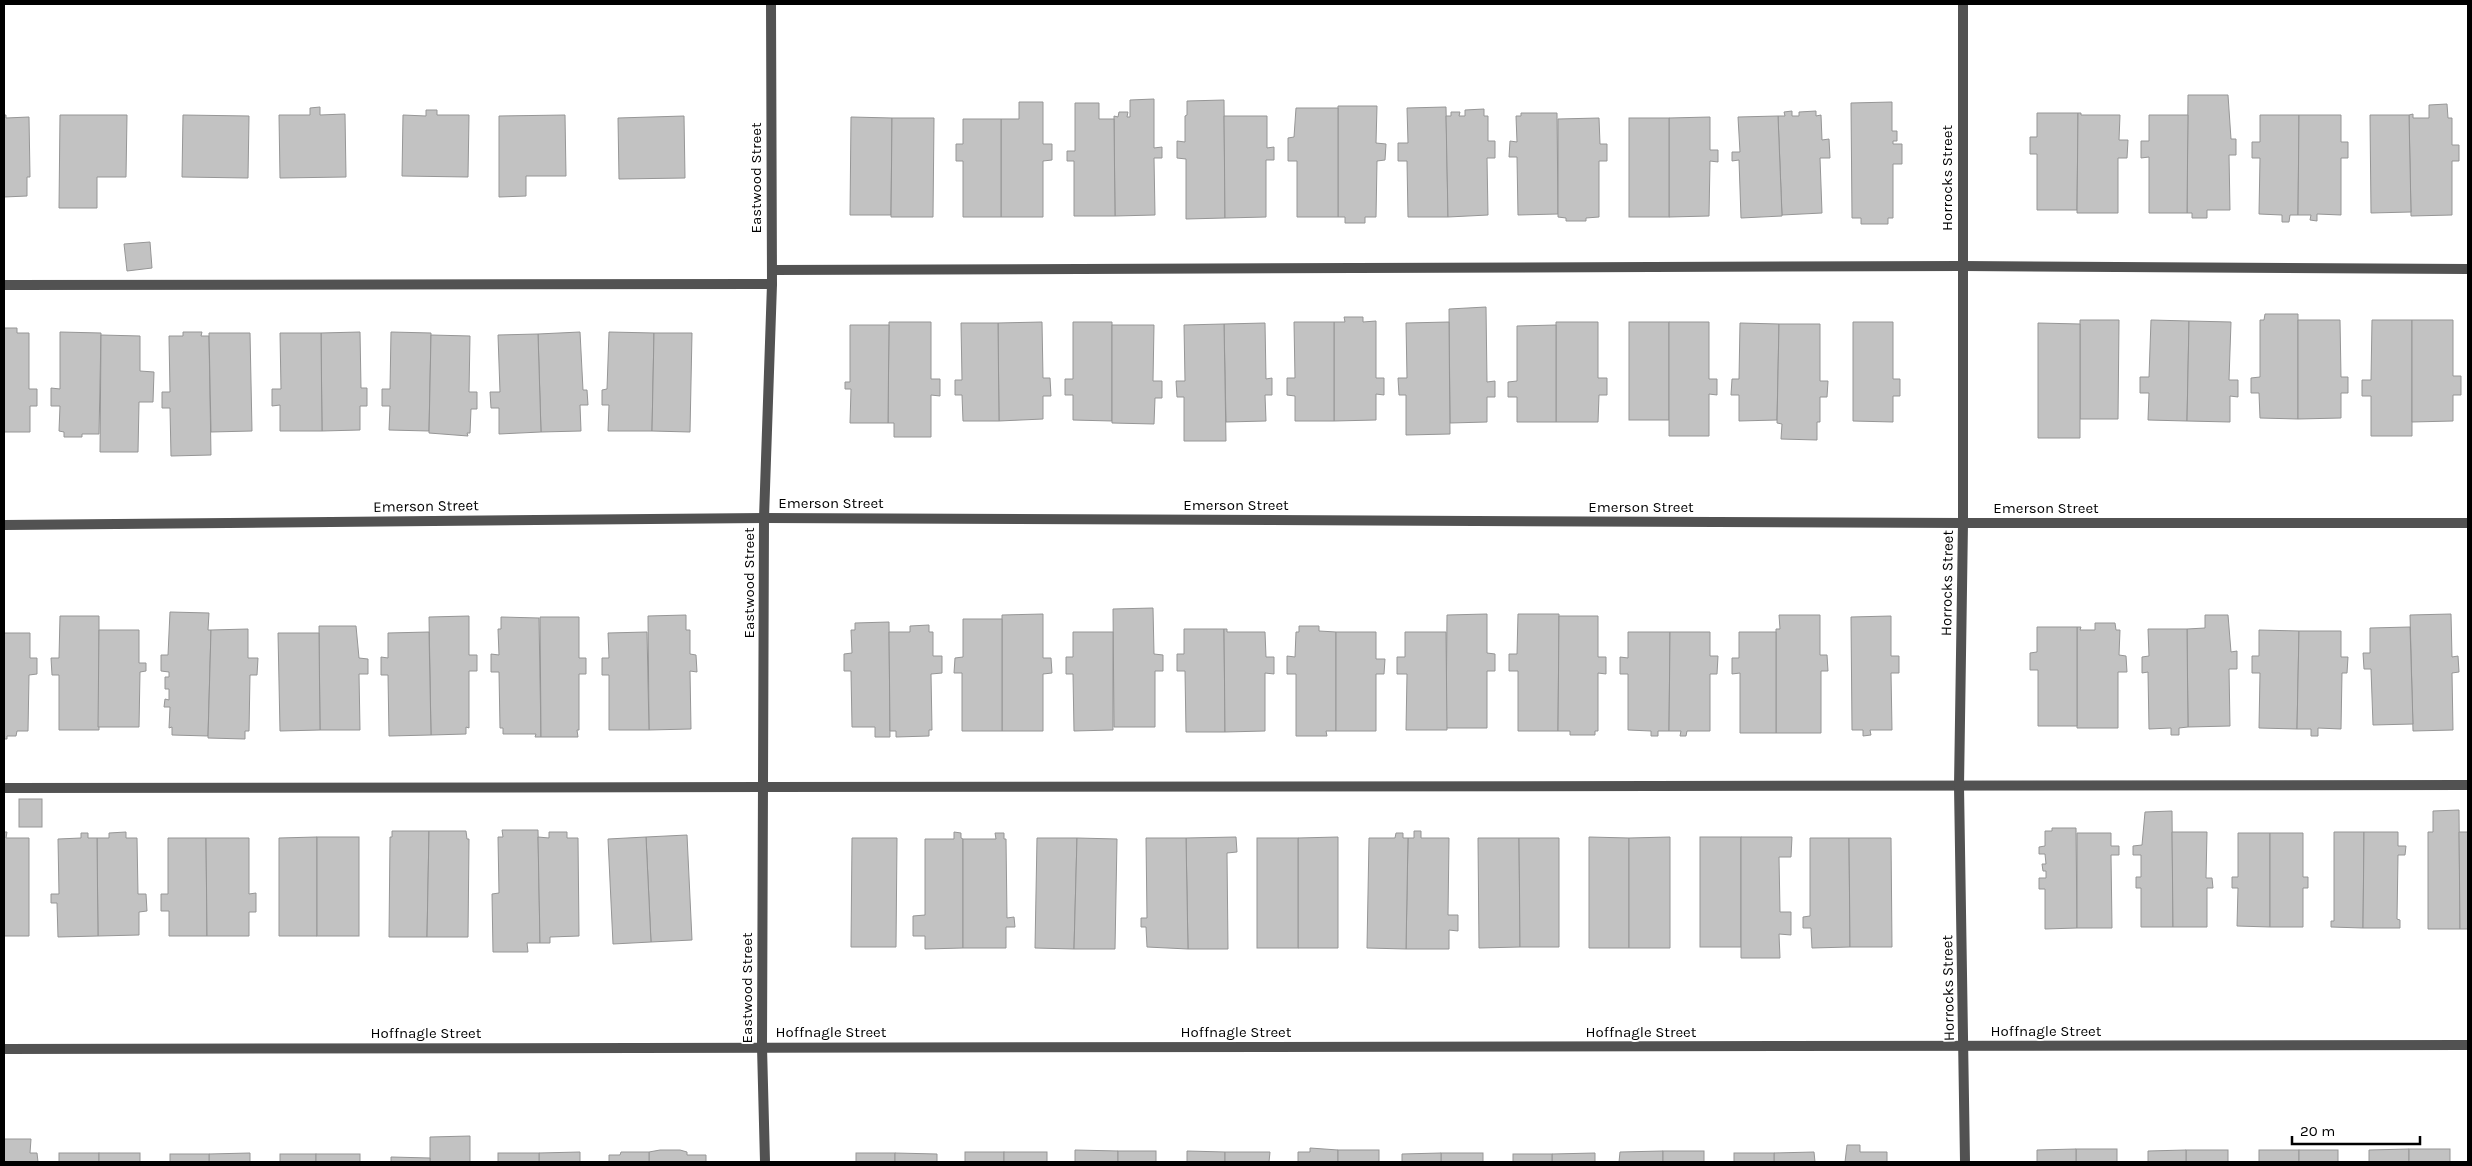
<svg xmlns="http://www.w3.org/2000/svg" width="2472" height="1166" font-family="Karla,sans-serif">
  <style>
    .building { fill: #c2c2c2; stroke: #969696 }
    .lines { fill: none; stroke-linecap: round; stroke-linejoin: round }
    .lane { stroke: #525252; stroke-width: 10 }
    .street { stroke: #525252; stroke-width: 10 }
    .labels { text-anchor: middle; stroke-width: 4; stroke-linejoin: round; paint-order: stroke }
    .street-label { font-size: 15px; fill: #000; stroke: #fff }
  </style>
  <rect width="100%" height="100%" fill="#fff"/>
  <g class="building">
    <polygon points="2188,95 2228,95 2231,139 2236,139 2236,155 2229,155 2230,210 2207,210 2207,218 2192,218 2192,213 2187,213"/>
    <polygon points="1154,99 1154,148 1162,147 1162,158 1154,158 1155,215 1115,216 1114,116 1118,117 1119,112 1128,112 1127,117 1130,117 1130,100"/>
    <polygon points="1224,100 1225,218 1186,219 1186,159 1177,158 1177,141 1185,142 1185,116 1187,115 1187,101"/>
    <polygon points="1019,102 1043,102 1043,144 1052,144 1052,160 1043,161 1043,217 1001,217 1001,119 1019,119"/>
    <polygon points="1892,102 1892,131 1897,131 1897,141 1893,141 1893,144 1902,144 1902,164 1893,164 1893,218 1888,218 1888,224 1861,224 1861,218 1852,218 1851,103"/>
    <polygon points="1075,103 1099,103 1099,119 1114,119 1115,216 1074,216 1074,161 1067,161 1067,151 1075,151"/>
    <polygon points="2447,104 2448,118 2452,118 2452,145 2459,145 2459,161 2452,161 2452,215 2411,216 2409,115 2413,114 2413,118 2429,118 2429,105"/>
    <polygon points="1338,106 1377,106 1376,143 1386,144 1385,160 1377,161 1376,217 1365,217 1365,223 1345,223 1345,217 1338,217"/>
    <polygon points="320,107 320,115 345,114 346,177 280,178 279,115 310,115 310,108"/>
    <polygon points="1446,107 1448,217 1408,217 1407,161 1398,161 1398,143 1408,143 1407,108"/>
    <polygon points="1296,108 1338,108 1338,217 1297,217 1297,161 1288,161 1288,138 1294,137"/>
    <polygon points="1484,109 1484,116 1488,116 1488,141 1495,141 1495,158 1487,158 1488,215 1448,217 1446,116 1451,116 1451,112 1460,112 1459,116 1465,116 1465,110"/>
    <polygon points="426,110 437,110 437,115 469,115 468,177 402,176 403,115 426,116"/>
    <polygon points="1792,111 1792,116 1799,116 1799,112 1816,111 1816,116 1821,115 1822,140 1829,139 1830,158 1820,158 1822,213 1782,215 1778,116 1785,116 1784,112"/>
    <polygon points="1521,113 1557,113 1558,214 1518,215 1517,157 1509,157 1510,141 1517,142 1516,116 1521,116"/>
    <polygon points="2037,113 2078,113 2077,210 2037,210 2037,154 2030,154 2030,137 2037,137"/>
    <polygon points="2078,113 2081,113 2081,115 2120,115 2119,140 2128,140 2127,158 2118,158 2118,213 2077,213"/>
    <polygon points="4,115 6,115 6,118 29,117 30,177 27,177 27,196 4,197"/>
    <polygon points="60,115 127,115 126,177 97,177 97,208 59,208"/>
    <polygon points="183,115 249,116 248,178 182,177"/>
    <polygon points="565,115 566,176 526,176 526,196 499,197 499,116"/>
    <polygon points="2149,115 2188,115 2187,213 2149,213 2149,157 2141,158 2141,141 2149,141"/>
    <polygon points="2260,115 2299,115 2298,215 2290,215 2289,222 2282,222 2282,215 2259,214 2260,158 2252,158 2252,142 2260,142"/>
    <polygon points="2299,115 2341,115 2341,142 2348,142 2348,158 2341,158 2341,215 2317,214 2317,221 2310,220 2311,215 2298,215"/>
    <polygon points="2370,115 2409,115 2411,212 2371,213"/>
    <polygon points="684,116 685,178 619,179 618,118"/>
    <polygon points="1224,116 1267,116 1267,148 1274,147 1274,160 1266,160 1266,217 1225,218"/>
    <polygon points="1778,116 1782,216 1741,218 1739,160 1732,161 1732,152 1740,152 1738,117"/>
    <polygon points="851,117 892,118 891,215 850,215"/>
    <polygon points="1710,117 1710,150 1718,150 1718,162 1710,161 1709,216 1669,217 1669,118"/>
    <polygon points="892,118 934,118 933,217 891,217"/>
    <polygon points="1599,118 1600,144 1607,144 1607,161 1599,161 1599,217 1586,218 1586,221 1566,221 1566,218 1558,217 1558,119"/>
    <rect x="1629" y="118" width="40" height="99"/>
    <polygon points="963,119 1001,119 1001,217 963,217 963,161 956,161 956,144 963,144"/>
    <polygon points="150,242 152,268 127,271 124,244"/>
    <polygon points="1486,307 1487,382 1495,381 1495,397 1487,397 1487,422 1450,423 1449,309"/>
    <polygon points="2265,314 2298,314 2298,419 2260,418 2259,393 2251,393 2251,378 2260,377 2260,320 2264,320"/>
    <polygon points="1344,317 1363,317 1363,322 1376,321 1376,378 1384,378 1384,395 1376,394 1376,420 1334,421 1334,322 1345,322"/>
    <polygon points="2080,320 2119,320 2118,419 2080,419"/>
    <polygon points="2151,320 2189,321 2187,421 2148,420 2149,393 2140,393 2140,377 2149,377"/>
    <polygon points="2298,320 2340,320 2341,377 2348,377 2348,393 2341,393 2341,418 2298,419"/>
    <polygon points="2372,320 2412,320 2412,436 2371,436 2371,396 2362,396 2362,380 2371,380"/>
    <polygon points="2412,320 2453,320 2453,376 2461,376 2461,395 2453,395 2453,421 2412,422"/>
    <polygon points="2189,321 2231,322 2229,380 2238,380 2238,397 2230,396 2230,422 2187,421"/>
    <polygon points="889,322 931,322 931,379 940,379 940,396 931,395 931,437 894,437 894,423 888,423"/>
    <polygon points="1042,322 1043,378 1050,378 1051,396 1043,396 1043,419 999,421 998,323"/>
    <polygon points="1073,322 1112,322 1112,421 1073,420 1073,395 1065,395 1065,379 1073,379"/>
    <polygon points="1294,322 1334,322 1334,421 1295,421 1295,396 1287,395 1287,378 1295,378"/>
    <polygon points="1449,322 1450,434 1406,435 1406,395 1399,395 1398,378 1407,378 1406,323"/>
    <polygon points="1556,322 1598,322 1598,378 1607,378 1607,395 1599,395 1598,422 1556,422"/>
    <rect x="1629" y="322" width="40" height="98"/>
    <polygon points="1669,322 1709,322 1709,379 1717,379 1717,395 1709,394 1709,436 1669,436"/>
    <polygon points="1853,322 1893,322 1893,379 1900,379 1900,396 1893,396 1893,422 1853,421"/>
    <polygon points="961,323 998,323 999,421 963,421 962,395 955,395 955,380 962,380"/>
    <polygon points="1265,323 1266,379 1272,378 1272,395 1265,395 1266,421 1226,422 1224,324"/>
    <polygon points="1740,323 1779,324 1777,420 1739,421 1739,395 1731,395 1732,379 1739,379"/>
    <polygon points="2038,323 2080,324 2080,438 2038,438"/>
    <polygon points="1224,324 1226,441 1184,441 1184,397 1177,397 1176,381 1185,381 1184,325"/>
    <polygon points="1779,324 1820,324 1820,381 1828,381 1827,397 1820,397 1820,422 1817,422 1817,440 1781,439 1782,424 1777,423"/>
    <polygon points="850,325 889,325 888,423 850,423 851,389 845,389 845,382 850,382"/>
    <polygon points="1112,325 1154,325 1153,381 1162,381 1162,398 1155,398 1154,424 1112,423"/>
    <polygon points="1556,325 1556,422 1517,422 1517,397 1508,397 1508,382 1517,381 1517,326"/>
    <polygon points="4,328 17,328 17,333 29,333 29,389 37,389 37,406 30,406 30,432 4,432"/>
    <polygon points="60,332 101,333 99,434 82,434 82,437 64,437 64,432 59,431 60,406 51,406 51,388 60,389"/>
    <polygon points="183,332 202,332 201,336 209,336 211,455 171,456 170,408 162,408 162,392 170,392 169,336 183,336"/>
    <polygon points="360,332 361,388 367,388 367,406 360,406 360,430 322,431 321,333"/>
    <polygon points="391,332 431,333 429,431 389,430 390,406 382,406 382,389 390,389"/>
    <polygon points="580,332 583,390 587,390 588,405 580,405 581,431 541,432 538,334"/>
    <polygon points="609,332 654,333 652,431 608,431 609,405 602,405 602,390 607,389"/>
    <polygon points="209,333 250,333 252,431 211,432"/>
    <polygon points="280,333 321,333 322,431 280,431 280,405 272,406 272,389 281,389"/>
    <polygon points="654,333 692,333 690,432 652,431"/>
    <polygon points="538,334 541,432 499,434 499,408 491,408 490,392 500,392 498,335"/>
    <polygon points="101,335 140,336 140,371 154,372 153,402 139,402 138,452 100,452"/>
    <polygon points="431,335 470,336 469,392 477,392 477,409 471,409 470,433 467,433 468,436 429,433"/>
    <polygon points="1153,608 1154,654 1163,655 1163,671 1155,671 1155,727 1114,727 1113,609"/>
    <polygon points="170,612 209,613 208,630 211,630 208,736 172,735 172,727 169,728 170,707 164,707 165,699 169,700 169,689 165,689 165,677 169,677 169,672 161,671 161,655 168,655"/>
    <polygon points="1043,614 1043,658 1051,658 1052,673 1043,674 1043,731 1002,731 1002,615"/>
    <polygon points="1487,614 1487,653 1495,654 1495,671 1487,671 1487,728 1446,728 1447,615"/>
    <polygon points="1518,614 1559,614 1558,731 1518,731 1518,671 1509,671 1509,654 1517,654"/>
    <polygon points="2451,614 2452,657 2458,656 2459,672 2452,673 2453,730 2413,731 2410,615"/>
    <polygon points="686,615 686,630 690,630 690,654 696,655 697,672 690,671 691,729 649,730 648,616"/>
    <polygon points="1779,615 1820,615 1820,655 1827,655 1828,671 1821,671 1821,733 1776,733 1776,629 1780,629"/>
    <polygon points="2205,615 2228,615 2231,652 2237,651 2237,669 2229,669 2230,726 2188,727 2187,629 2205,628"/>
    <polygon points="60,616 99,616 99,730 59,730 59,675 52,675 51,658 59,658"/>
    <polygon points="469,616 469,655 477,655 477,671 469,671 469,728 466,727 466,734 431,735 429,617"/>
    <polygon points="1559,616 1598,616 1598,657 1606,657 1606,674 1598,673 1598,731 1595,731 1595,735 1570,735 1570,731 1558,731"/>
    <polygon points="1891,616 1891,656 1899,656 1899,673 1891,673 1892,730 1870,730 1871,735 1863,736 1863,730 1852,730 1851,617"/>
    <polygon points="501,617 539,618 541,737 535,737 536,734 503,734 503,728 500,728 499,672 491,672 491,654 499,655 498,629 501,629"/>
    <polygon points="540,617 579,617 579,658 586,658 586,674 579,674 579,730 577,730 578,737 541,737"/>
    <polygon points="963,619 1002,619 1002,731 962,731 962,673 954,673 955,658 963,657"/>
    <polygon points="889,622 890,737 875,737 875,727 852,727 851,671 844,671 844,654 852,653 851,630 855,630 855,623"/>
    <polygon points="2095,623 2115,623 2116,630 2120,630 2119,655 2126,656 2127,672 2118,672 2118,728 2077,728 2077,627 2081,627 2080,630 2095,630"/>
    <polygon points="929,625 929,632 933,632 933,656 942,656 942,673 931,674 932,730 929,730 929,736 896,737 896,731 890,731 889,632 910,632 910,626"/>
    <polygon points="319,626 356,626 359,658 368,659 368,674 359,674 360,730 320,730"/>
    <polygon points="1299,626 1319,626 1319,631 1336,632 1336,731 1326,731 1327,736 1296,736 1296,674 1287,674 1287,656 1295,657 1296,632 1299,632"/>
    <polygon points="2037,627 2077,627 2077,726 2038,726 2038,670 2030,670 2030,653 2037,652"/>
    <polygon points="2410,627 2413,724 2373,725 2371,669 2364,669 2363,653 2370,653 2370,628"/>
    <polygon points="248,629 248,658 258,658 257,675 250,675 249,731 245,731 245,739 208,738 211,630"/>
    <polygon points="1184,629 1224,629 1225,732 1186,732 1185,671 1177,671 1177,654 1184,654"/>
    <polygon points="1224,629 1227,629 1227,632 1265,632 1266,657 1274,657 1274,674 1265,673 1265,731 1225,732"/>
    <polygon points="2148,629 2187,629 2188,727 2179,728 2179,735 2171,735 2171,728 2149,729 2148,672 2142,673 2142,657 2149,656"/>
    <polygon points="99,630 139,630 139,663 146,663 146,671 140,672 139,727 98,727"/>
    <polygon points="2259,630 2299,631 2297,729 2259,728 2260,673 2252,673 2252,656 2259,656"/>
    <polygon points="2299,631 2341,631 2341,657 2348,657 2347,673 2342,673 2341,729 2318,728 2318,736 2311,736 2311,729 2297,729"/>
    <polygon points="429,632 431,735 389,736 388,675 381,675 381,657 388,658 388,633"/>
    <polygon points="647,632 649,730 609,730 609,675 602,675 602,658 609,658 608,633"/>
    <polygon points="1073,632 1113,632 1113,730 1074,731 1073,674 1066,674 1066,657 1073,657"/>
    <polygon points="1336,632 1376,632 1376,659 1385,659 1384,674 1376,674 1376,731 1336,731"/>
    <polygon points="1405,632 1446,632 1447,730 1406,730 1407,674 1397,674 1397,657 1405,657"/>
    <polygon points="1628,632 1670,632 1669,731 1658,731 1658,736 1651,736 1651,731 1628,730 1628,674 1620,674 1620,657 1628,658"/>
    <polygon points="1670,632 1710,632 1710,656 1718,656 1717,674 1710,674 1710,731 1687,731 1686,736 1680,736 1681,731 1669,731"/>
    <polygon points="1739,632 1776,632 1776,733 1740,733 1740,673 1732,674 1732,658 1739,658"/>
    <polygon points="4,633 30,633 30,658 37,658 37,674 29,675 28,731 17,731 16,736 7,736 7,739 4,739"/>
    <polygon points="278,633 319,633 320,730 280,731"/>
    <rect x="19" y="799" width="23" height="28"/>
    <polygon points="2459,810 2460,929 2428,929 2428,832 2433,832 2433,811"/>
    <polygon points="2172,811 2173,927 2141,927 2141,888 2136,888 2136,877 2141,877 2141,855 2133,855 2133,846 2142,845 2145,812"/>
    <polygon points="2052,828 2076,828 2077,928 2045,929 2045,889 2039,889 2039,878 2046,878 2046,871 2043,871 2042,864 2046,864 2045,854 2039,854 2039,847 2045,846 2045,831 2052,831"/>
    <polygon points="502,830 538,830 540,943 527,943 528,952 493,952 492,894 499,893 498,837 503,837"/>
    <polygon points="392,831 429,831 427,937 389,937 390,837 392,837"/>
    <polygon points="429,831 466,831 467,839 469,839 468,937 427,937"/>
    <polygon points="1414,831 1421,831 1421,838 1449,838 1448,915 1458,915 1458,931 1449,930 1449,949 1406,949 1408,838 1414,838"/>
    <polygon points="4,832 7,832 6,838 29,838 29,936 4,936"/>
    <polygon points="126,832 126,838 137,838 138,894 146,894 147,911 139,912 139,935 98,936 97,838 109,838 109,833"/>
    <polygon points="549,832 567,832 567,838 578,838 579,936 550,937 550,943 540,943 538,837 549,838"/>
    <polygon points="954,832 961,833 961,838 963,839 963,948 925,949 925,936 913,936 913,916 925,915 925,839 954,839"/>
    <polygon points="2172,832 2207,832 2206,878 2212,878 2213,888 2207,888 2207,927 2173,927"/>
    <polygon points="2334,832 2364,832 2363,928 2331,927 2331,921 2334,921"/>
    <polygon points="2364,832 2398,832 2398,846 2406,846 2405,855 2398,855 2397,919 2400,920 2400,928 2363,928"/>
    <polygon points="2459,832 2468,832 2468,929 2460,929"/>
    <polygon points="81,833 88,833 88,838 97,838 98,936 58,937 57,903 51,903 51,894 59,894 58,839 81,838"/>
    <polygon points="995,833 1004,833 1004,839 1006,839 1007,918 1014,917 1015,927 1006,927 1006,948 963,948 963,839 996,839"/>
    <polygon points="1396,833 1403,833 1403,838 1408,838 1406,949 1367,948 1369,838 1395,838"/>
    <polygon points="2077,833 2111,833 2111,846 2119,846 2119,855 2111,855 2112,928 2077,928"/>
    <polygon points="2238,833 2270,833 2270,927 2237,926 2238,888 2232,888 2232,877 2238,877"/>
    <polygon points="2270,833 2303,833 2303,877 2308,877 2308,888 2303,888 2303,927 2270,927"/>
    <polygon points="687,835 692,940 651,942 646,837"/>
    <polygon points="317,837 317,936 279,936 279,838"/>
    <rect x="317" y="837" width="42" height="99"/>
    <polygon points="646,837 651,942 613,944 608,839"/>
    <polygon points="1236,837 1237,852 1227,853 1228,949 1188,949 1186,838"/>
    <polygon points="1338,837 1338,948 1298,948 1298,838"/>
    <polygon points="1589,837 1629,838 1629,948 1589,948"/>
    <polygon points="1670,837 1670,948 1629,948 1629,838"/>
    <rect x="1700" y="837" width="41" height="110"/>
    <polygon points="1741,837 1792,837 1791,857 1779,857 1780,912 1791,912 1791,935 1779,934 1780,958 1741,958"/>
    <polygon points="168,838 206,838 207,936 169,936 169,911 161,911 161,894 168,894"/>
    <polygon points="206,838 249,838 249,894 256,893 256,912 249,912 249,936 207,936"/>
    <polygon points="852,838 897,838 896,947 851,947"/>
    <polygon points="1037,838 1077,838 1074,949 1035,948"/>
    <polygon points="1077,838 1117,839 1115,949 1074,949"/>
    <polygon points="1146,838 1186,838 1188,949 1147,947 1146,927 1141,927 1141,918 1147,918"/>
    <rect x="1257" y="838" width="41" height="110"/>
    <polygon points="1478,838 1519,838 1520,947 1479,948"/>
    <polygon points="1519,838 1559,838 1559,947 1520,947"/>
    <polygon points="1810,838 1849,838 1850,947 1812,948 1811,928 1803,928 1803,917 1810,916"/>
    <polygon points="1849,838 1891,838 1892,947 1850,947"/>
    <polygon points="470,1136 470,1162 430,1162 430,1137"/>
    <polygon points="4,1139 31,1139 30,1153 37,1153 38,1162 45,1162 4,1162"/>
    <polygon points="1847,1145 1860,1145 1860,1152 1887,1152 1887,1162 1845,1162"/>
    <polygon points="1310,1148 1338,1150 1338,1162 1298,1162 1298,1152 1310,1152"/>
    <rect x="2076" y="1149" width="41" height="13"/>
    <polygon points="2076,1149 2076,1162 2037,1162 2037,1150"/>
    <polygon points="2409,1149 2409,1162 2369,1162 2369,1150"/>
    <rect x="2409" y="1149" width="41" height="13"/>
    <polygon points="660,1150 680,1150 687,1152 687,1155 706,1155 706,1162 649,1162 649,1152"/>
    <polygon points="1075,1150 1118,1151 1118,1162 1075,1162"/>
    <rect x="1338" y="1150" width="41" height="12"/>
    <rect x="2186" y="1150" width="42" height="12"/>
    <polygon points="2186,1150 2186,1162 2148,1162 2148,1151"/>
    <rect x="2259" y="1150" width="40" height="12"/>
    <rect x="2299" y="1150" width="39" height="12"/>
    <rect x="1118" y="1151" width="38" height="11"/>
    <polygon points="1187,1151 1225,1152 1225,1162 1187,1162"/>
    <polygon points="1663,1151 1663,1162 1619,1162 1620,1152"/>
    <rect x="1663" y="1151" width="41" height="11"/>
    <polygon points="580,1152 580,1162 539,1162 539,1153"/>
    <polygon points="621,1152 649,1152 649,1162 609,1162 609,1155 620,1155"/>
    <rect x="965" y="1152" width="39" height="10"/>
    <rect x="1004" y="1152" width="43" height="10"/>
    <polygon points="1225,1152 1270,1152 1269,1162 1225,1162"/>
    <polygon points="1814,1152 1815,1162 1774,1162 1774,1153"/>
    <rect x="59" y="1153" width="40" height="9"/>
    <rect x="99" y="1153" width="41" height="9"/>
    <polygon points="250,1153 250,1162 209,1162 209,1154"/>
    <rect x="498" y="1153" width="41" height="9"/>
    <rect x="856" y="1153" width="39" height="9"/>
    <polygon points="895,1153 937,1154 937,1162 895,1162"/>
    <rect x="1441" y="1153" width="42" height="9"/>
    <polygon points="1441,1153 1441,1162 1402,1162 1402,1154"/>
    <polygon points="1595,1153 1595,1162 1552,1162 1552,1154"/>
    <rect x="1734" y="1153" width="40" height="9"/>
    <rect x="170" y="1154" width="39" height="8"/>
    <rect x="280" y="1154" width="36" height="8"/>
    <rect x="316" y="1154" width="44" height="8"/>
    <rect x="1513" y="1154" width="39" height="8"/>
    <polygon points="391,1157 430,1158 430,1162 391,1162"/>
  </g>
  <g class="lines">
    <g class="lane">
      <polyline points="772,270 1962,266 2468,269"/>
      <polyline points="4,285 772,284"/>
      <polyline points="4,788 2468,785"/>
    </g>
    <g class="street">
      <polyline points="1963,4 1963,523 1959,786 1965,1162"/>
      <polyline points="4,525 764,518 1963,523 2468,523"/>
      <polyline points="4,1049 2468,1045"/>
      <polyline points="765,1162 762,1047 764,518 772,284 771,4"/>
    </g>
  </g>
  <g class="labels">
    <g class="street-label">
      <text transform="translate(756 178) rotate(-90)" y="5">Eastwood Street</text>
      <text transform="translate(1947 178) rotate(-90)" y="5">Horrocks Street</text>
      <text x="831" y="508">Emerson Street</text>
      <text x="1236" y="510">Emerson Street</text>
      <text transform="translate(426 506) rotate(-1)" y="5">Emerson Street</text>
      <text x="1641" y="512">Emerson Street</text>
      <text x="2046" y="513">Emerson Street</text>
      <text transform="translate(749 583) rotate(-90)" y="5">Eastwood Street</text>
      <text transform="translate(1947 583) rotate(-89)" y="5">Horrocks Street</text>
      <text transform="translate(747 988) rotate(-90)" y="5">Eastwood Street</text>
      <text transform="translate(1948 988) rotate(-91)" y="5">Horrocks Street</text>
      <text x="2046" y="1036">Hoffnagle Street</text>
      <text x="831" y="1037">Hoffnagle Street</text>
      <text x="1236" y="1037">Hoffnagle Street</text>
      <text x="1641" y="1037">Hoffnagle Street</text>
      <text x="426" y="1038">Hoffnagle Street</text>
    </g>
  </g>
  <rect width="2472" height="1166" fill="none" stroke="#000000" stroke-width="10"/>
  <path d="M2292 1136v8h128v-8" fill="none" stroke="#000000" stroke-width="2.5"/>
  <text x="2300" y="1136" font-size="15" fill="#000000" stroke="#ffffff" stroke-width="4" paint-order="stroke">20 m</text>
</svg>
